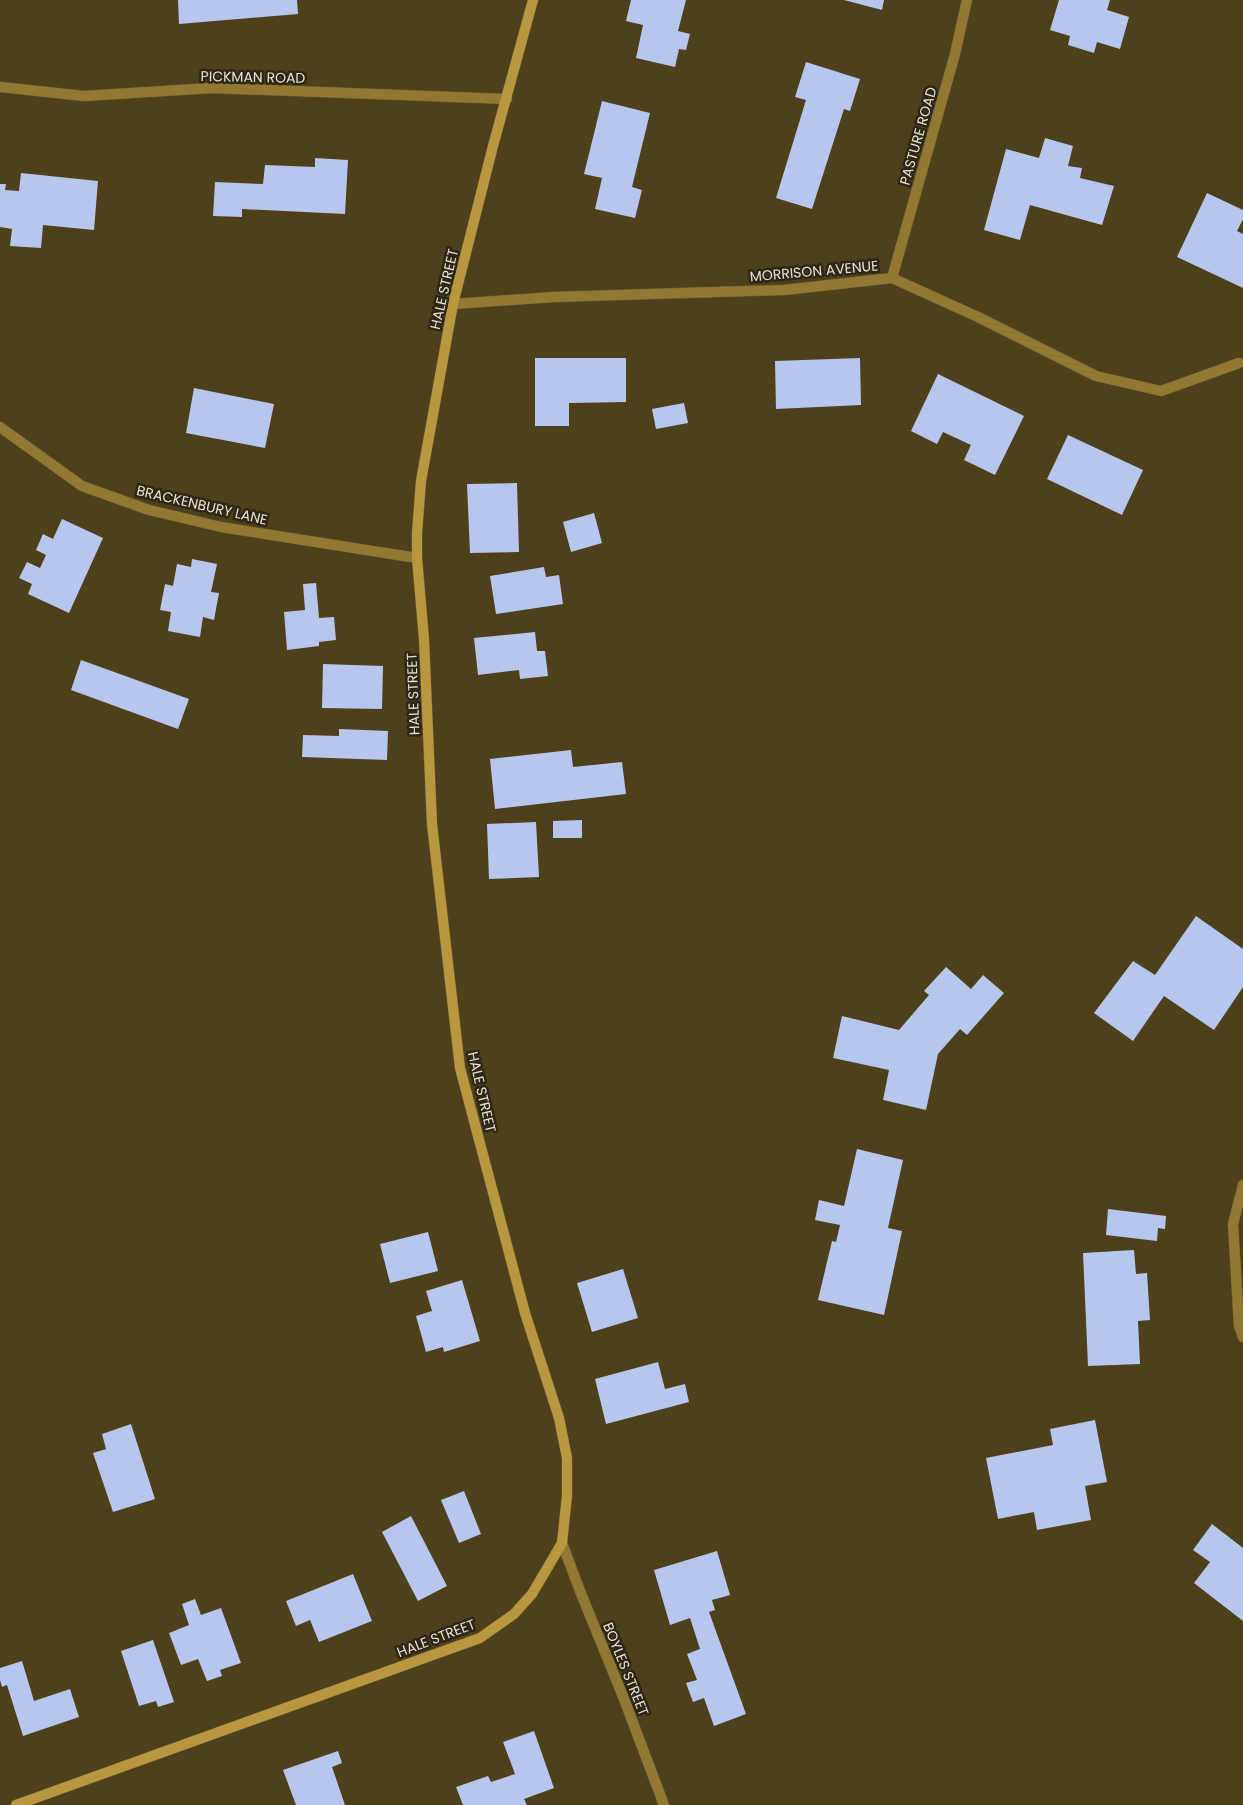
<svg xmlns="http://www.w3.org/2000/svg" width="1243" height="1805" font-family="Poppins,sans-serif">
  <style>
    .building { fill: #b7c6ed }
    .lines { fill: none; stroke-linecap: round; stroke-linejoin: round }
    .minor-casing { stroke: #6a5d3b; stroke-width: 11 }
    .tertiary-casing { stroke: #6a5d3b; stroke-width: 11 }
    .secondary-casing { stroke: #6a5d3b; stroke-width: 11 }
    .minor { stroke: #937832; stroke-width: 10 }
    .tertiary { stroke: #937832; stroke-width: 10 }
    .secondary { stroke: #b9973e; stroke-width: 10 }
    .labels { text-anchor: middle; stroke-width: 5; stroke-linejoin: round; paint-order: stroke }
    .street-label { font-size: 14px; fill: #e9e1cd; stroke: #2e2717 }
  </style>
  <rect width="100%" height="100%" fill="#4e401b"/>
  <g class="building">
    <polygon points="178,0 297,0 298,14 179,24"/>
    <polygon points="631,0 686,0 678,31 690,34 686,50 679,49 675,67 636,58 643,25 626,21"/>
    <polygon points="844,0 884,0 882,10"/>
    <polygon points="1059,0 1110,0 1107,10 1129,17 1120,49 1097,42 1094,53 1068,45 1070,36 1050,30"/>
    <polygon points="806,62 860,79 850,111 844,109 812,209 776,198 806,100 795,97"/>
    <polygon points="602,101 650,113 632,187 642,190 635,218 595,209 602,178 584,174"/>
    <polygon points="1045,138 1073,146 1068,166 1082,168 1080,178 1114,186 1102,225 1030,205 1020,240 984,230 1006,149 1039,158"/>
    <polygon points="315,158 348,160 345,214 242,209 242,217 213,216 215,182 263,184 265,165 315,167"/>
    <polygon points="21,173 98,181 94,230 43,225 41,248 10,246 12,229 0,227 0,184 6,184 5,190 19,191"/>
    <polygon points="1207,193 1243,210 1243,219 1237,231 1243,234 1243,288 1177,257"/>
    <polygon points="535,358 626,358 626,402 569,403 569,426 535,426"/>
    <polygon points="860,358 861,405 776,409 775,361"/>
    <polygon points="938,374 1024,416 995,475 964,460 971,445 943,432 937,444 911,431"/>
    <polygon points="194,388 274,404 265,448 186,433"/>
    <polygon points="684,403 688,423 656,429 652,409"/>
    <polygon points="1068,435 1143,470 1122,515 1047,479"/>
    <polygon points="517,483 519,552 470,553 467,484"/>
    <polygon points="594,513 602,543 571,552 563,522"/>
    <polygon points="62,519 103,538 69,613 28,594 32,584 19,578 27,562 40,568 46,555 36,550 43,534 53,539"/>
    <polygon points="192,559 217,564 211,592 219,593 214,620 203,617 200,637 168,631 171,612 160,610 165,584 173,586 177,564 191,567"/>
    <polygon points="544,567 546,577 559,575 563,604 496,614 490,576"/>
    <polygon points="316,583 319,618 334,617 336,640 319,642 319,646 287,650 284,612 305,610 303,584"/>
    <polygon points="535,632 537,651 545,651 548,676 520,679 519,670 478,675 474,638"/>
    <polygon points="81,660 189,699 178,729 71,690"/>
    <polygon points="323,664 383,666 382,709 322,708"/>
    <polygon points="339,729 388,731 387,760 302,757 303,735 339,736"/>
    <polygon points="571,750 573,767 622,762 626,794 495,809 490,759"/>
    <polygon points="582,820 582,838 553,838 553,821"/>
    <polygon points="536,822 539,877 489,879 487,824"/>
    <polygon points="1196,916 1243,949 1243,987 1214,1030 1164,996 1133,1041 1094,1013 1133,961 1155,975"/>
    <polygon points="946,967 971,989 983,975 1004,993 967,1035 960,1029 938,1054 926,1110 883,1100 889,1070 833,1058 842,1016 899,1030 929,995 924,991"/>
    <polygon points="857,1149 903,1160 888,1228 902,1231 884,1315 818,1300 832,1241 836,1242 840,1225 815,1220 819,1200 844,1206"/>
    <polygon points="1108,1209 1166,1216 1165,1229 1158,1228 1157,1241 1106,1235"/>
    <polygon points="428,1232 438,1271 390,1283 380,1244"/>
    <polygon points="1134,1250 1136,1274 1147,1273 1150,1320 1138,1321 1140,1364 1088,1366 1083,1253"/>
    <polygon points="623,1269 638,1318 592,1332 577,1283"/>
    <polygon points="462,1280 480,1341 444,1352 443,1347 426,1352 416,1316 432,1311 426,1291"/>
    <polygon points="658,1362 665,1389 685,1384 689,1402 606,1424 595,1379"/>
    <polygon points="1095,1420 1107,1482 1085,1486 1091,1520 1037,1530 1034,1512 998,1519 986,1458 1053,1445 1050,1429"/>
    <polygon points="131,1424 155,1499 113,1512 93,1453 106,1449 102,1434"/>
    <polygon points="464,1491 481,1534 459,1543 441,1500"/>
    <polygon points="411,1516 447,1586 418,1601 382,1532"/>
    <polygon points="1212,1524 1243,1548 1243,1621 1194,1583 1210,1562 1193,1550"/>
    <polygon points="717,1551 730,1595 712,1600 715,1610 709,1612 746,1714 714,1726 704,1698 693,1702 686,1683 697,1680 687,1654 700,1649 690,1618 670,1625 654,1570"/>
    <polygon points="353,1574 372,1621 319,1642 310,1620 296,1626 286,1601"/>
    <polygon points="195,1599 201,1615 221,1608 241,1663 220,1670 222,1676 207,1681 198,1659 181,1665 169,1633 189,1625 182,1604"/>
    <polygon points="153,1640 174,1702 158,1707 156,1701 139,1706 121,1651"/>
    <polygon points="22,1661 34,1701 70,1689 79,1717 23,1736 7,1685 2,1687 0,1680 0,1668"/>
    <polygon points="534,1731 554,1788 524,1799 527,1805 463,1805 456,1787 488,1776 491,1782 515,1774 503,1742"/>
    <polygon points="338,1751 342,1763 332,1767 345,1805 296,1805 283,1770"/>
  </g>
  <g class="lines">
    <g class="minor-casing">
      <g id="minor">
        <polyline points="0,87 84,96 212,88 507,99"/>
        <polyline points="892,278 955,54 967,0"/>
        <polyline points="453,304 554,297 784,290 892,278 978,317 1096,376 1161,391 1239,363"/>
        <polyline points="0,427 82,486 149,510 221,527 417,558"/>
        <polyline points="1243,1185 1233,1224 1239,1326 1243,1337"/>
      </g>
    </g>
    <g class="tertiary-casing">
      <polyline id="tertiary" points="562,1543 580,1591 624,1699 664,1805"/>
    </g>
    <g class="secondary-casing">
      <polyline id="secondary" points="16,1805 480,1638 514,1614 532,1594 562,1543 567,1496 567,1458 559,1418 525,1313 460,1068 432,824 424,639 417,558 417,533 421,481 453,304 493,146 533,0"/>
    </g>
    <use href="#minor" class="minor"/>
    <use href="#tertiary" class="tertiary"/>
    <use href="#secondary" class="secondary"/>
  </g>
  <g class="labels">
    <g class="street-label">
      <text transform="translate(253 77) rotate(1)" y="5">PICKMAN ROAD</text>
      <text transform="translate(918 136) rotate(-74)" y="5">PASTURE ROAD</text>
      <text transform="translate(814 271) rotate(-5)" y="5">MORRISON AVENUE</text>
      <text transform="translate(444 289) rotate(-77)" y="5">HALE STREET</text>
      <text transform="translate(202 505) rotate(13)" y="5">BRACKENBURY LANE</text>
      <text transform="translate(413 694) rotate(-92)" y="5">HALE STREET</text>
      <text transform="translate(482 1092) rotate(77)" y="5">HALE STREET</text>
      <text transform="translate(436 1638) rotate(-21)" y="5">HALE STREET</text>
      <text transform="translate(626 1669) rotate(68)" y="5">BOYLES STREET</text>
    </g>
  </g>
</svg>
